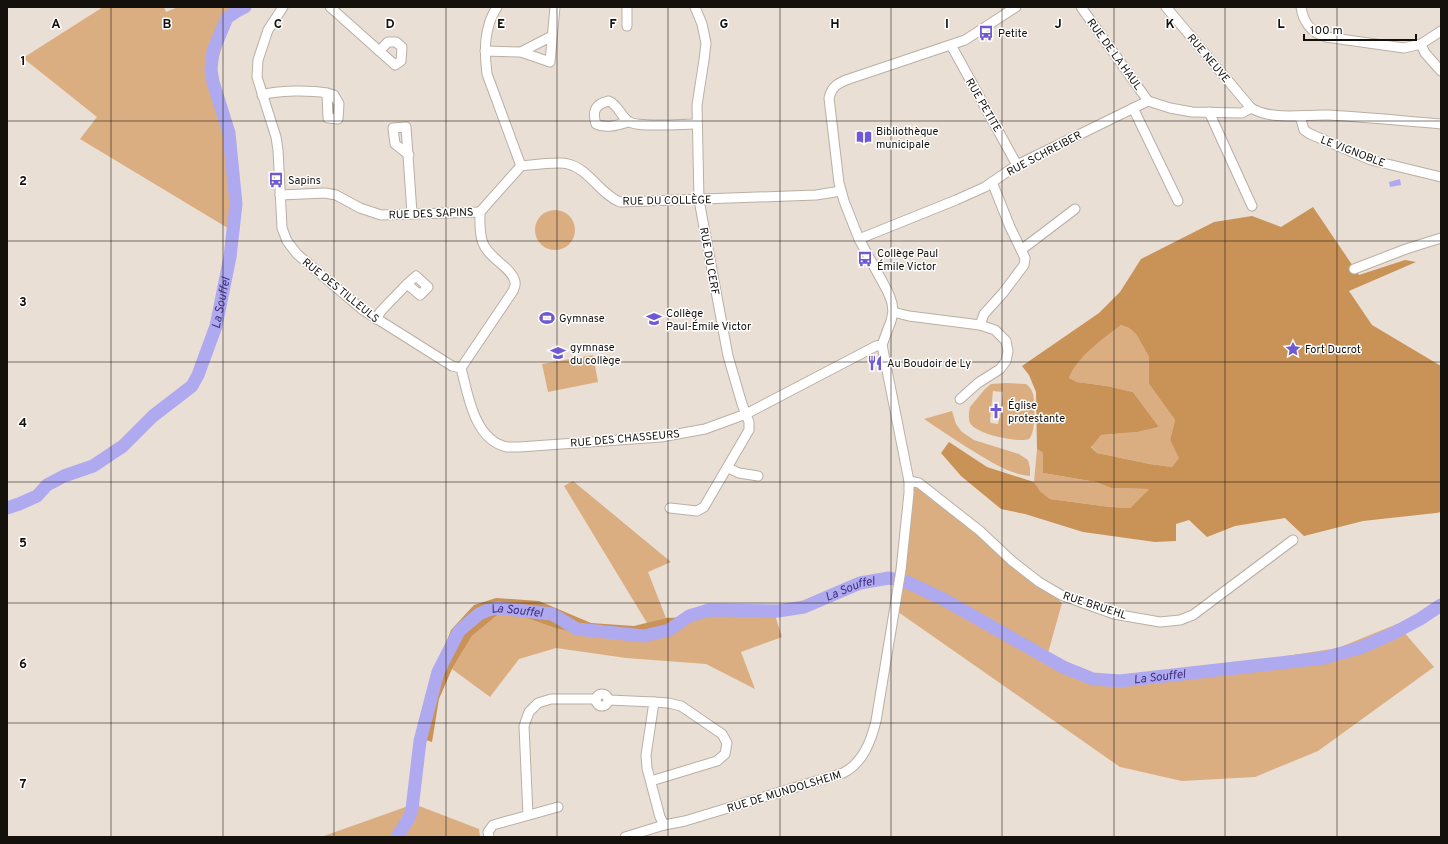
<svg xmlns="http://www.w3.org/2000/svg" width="1448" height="844" font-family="Overpass,sans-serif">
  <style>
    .green { fill: #dbae82; fill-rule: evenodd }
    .forest { fill: #c99257; fill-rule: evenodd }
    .water { fill: #afa9f0 }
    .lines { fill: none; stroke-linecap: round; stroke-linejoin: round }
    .river { stroke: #afa9f0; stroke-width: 13 }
    .minor-casing { stroke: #baafa5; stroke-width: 11 }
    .minor { stroke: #fff; stroke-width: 9 }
    .grid { fill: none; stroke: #14100c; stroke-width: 1; stroke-opacity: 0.55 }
    .labels { text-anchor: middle; stroke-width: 3; stroke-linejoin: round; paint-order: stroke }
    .poi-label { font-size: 11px; fill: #14100c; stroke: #fff; text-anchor: start }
    .street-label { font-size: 11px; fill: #14100c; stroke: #fff }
    .water-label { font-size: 12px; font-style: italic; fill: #3f2f80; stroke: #fff }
    .grid-label { font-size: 13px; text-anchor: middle; font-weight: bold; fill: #14100c; stroke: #fff; stroke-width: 3; stroke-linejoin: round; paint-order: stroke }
  </style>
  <rect width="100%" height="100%" fill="#eadfd4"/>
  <g class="green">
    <polygon points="103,7 164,7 166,12 178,7 237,7 233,9 216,67 227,139 239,209 236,233 80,139 97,117 23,58"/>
    <circle cx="555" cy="230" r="20"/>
    <path d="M1121,325L1129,328L1136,334L1149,357V384L1175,420L1170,440L1180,458L1172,467L1150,464L1097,453L1091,446L1101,435L1138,432L1159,427L1133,392L1107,386L1077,382L1069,378C1078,356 1102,340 1121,325Z"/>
    <polygon points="593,355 598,382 548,392 542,364"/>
    <path d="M1006,383L1026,384C1029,386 1032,390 1033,394C1035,404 1036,432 1029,439C1017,443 976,434 970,423C968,418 969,411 970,407L985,389L991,384ZM993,391L1003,392L1000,418H999L998,424L991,423L990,421Z"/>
    <path d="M952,411L956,424L962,432L974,440L1019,454L1028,460L1030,468V476C1007,474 987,459 968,448C953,438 938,429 924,419Z"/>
    <polygon points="1037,449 1043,453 1043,473 1096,482 1111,488 1149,489 1130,508 1110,507 1050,499 1040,491 1034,482"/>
    <polygon points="573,481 671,562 648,572 666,618 647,623 564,486"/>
    <polygon points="907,482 944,499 1012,555 1062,603 1048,653 1113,683 1338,648 1397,624 1434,667 1318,751 1255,777 1182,781 1120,767 891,607"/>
    <polygon points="500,613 521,616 555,628 676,633 689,617 734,613 775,615 782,637 741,652 755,689 706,664 626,658 556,648 519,659 490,697 452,669 472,636"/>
    <polygon points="414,804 479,829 480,837 321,837"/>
  </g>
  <g class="forest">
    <path d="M1313,207L1359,275L1405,260L1416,262L1349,291L1372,325L1441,366V512L1436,513L1363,521L1304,536L1285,518L1235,526L1207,537L1189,520L1176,524V541L1155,542L1083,532L1025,514L1001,509L961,476L941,453L949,442L987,467L1034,482L1040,491L1050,499L1110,507L1130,508L1149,489L1111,488L1096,482L1043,473V453L1037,449L1036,392L1029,375L1022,366L1099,313L1120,292L1141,259L1214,222L1252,216L1281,227ZM1121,325L1129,328L1136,334L1149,357V384L1175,420L1170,440L1179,458L1172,467L1150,464L1097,453L1091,447L1101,435L1138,432L1159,427L1133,392L1107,386L1077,382L1069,378C1078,356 1102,340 1121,325Z"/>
    <polygon points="496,598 539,601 591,623 634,626 666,618 689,617 676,633 645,641 599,637 555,628 521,616 500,613 472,636 452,669 439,699 432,742 423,739 425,698 451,630 474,605"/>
  </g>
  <polygon class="water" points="1400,179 1401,185 1390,187 1389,182"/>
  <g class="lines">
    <g class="river">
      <path id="s1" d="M7,508L19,504L37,496L47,485L64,476L93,466L123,446L153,416L192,386L198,375L216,326L230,257L236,204L229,133L213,82L211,69L213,51L227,18L237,11L245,7"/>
      <path id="s2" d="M397,837L409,818L412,809L420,741L438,672L459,631L479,614L488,610L498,608L552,614L577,629L644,636L669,630L689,616L709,610L778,611L804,607L860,583L889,578L907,582L943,599L1063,667L1093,679L1120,681L1324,658L1360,648L1392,634L1420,619L1441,605"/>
    </g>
    <g class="minor-casing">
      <g id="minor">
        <polyline points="283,7 268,30 258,60 257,77 276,137 278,150 282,228 287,241 297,254 363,310 452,366 461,368"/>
        <polyline points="330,7 395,65 401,61 402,47 396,42 388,42 379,51"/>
        <path d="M497,7C484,27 484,50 487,74L521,166"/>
        <polyline points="1081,7 1148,101"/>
        <path d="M1166,7L1251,108C1273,121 1304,114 1329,115C1366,117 1404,121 1441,124"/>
        <path d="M1301,7C1303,21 1311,33 1326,37L1404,48L1421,44L1441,31"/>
        <polyline points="627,26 627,7"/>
        <polyline points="1421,44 1425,53 1441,71"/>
        <polyline points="951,45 1017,165"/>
        <polyline points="485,51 521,52 550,62 555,7"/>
        <polyline points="521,52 552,36"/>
        <path d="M262,95C278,90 310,90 327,93L328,118L338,119L339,104L334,95L327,93"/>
        <polyline points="1133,108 1178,201"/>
        <polyline points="1209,112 1252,206"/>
        <polyline points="1300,116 1304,130 1310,134 1371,160 1441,177"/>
        <path d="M628,122C618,125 606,129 596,124C592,111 595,104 609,101C618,105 620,115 628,121C636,128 683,124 696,124"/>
        <polyline points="409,155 395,144 393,128 406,127 412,213"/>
        <path d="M280,195L325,193L336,195L360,208L381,215L480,212C480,222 479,234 483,243C488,258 512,267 515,282C516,285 514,288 513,291L461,368C468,394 474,440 507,447C511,447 515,447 519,447L661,437L705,429L746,414L876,346L882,345"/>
        <path d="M480,212L521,166C532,165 559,161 568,164C589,169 600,194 620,202L816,195L841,191"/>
        <polyline points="859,239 956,200 985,187 1017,165 1148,101 1170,108 1192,112 1242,113 1251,108"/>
        <polyline points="1021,250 1075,209"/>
        <polyline points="1354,269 1406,249 1441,238"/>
        <polyline points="893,312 909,316 980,325 995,330 1006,341 1008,351 1006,361 1000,369 978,383 960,399"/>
        <polyline points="376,319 381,311 407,284 420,295 428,287 416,276 407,284"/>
        <polyline points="980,325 984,314 1003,293 1024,265 1025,258 1010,227 992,182"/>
        <polyline points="728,468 739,473 758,476"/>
        <polyline points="909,481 919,483 980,531 1012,561 1039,582 1061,595 1114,614 1160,622 1180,620 1193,615 1293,540"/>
        <polyline points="670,508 697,511 704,507 749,430 749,422 742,404 728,356 699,200 697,105 704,60 706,43 702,24 695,7"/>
        <circle cx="602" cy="700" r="6"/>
        <polyline points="609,700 654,702 646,755 647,768 660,817 664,825"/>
        <polyline points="651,781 717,761 725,754 727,743 722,734 681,706 668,703 654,702"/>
        <polyline points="528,815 524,726 529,712 538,703 551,699 596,699"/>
        <polyline points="489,837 488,832 493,825 558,807"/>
        <path d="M625,837L664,825L685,821L843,773C863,763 871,741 876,721L901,570L909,493V481L882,345L891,321L893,312L892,303L888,292L859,239L844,201L839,183L829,98C832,86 838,83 849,79L965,40L1016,7"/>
      </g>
    </g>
    <use href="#minor" class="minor"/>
  </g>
  <path class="grid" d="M111,7V837M223,7V837M334,7V837M446,7V837M557,7V837M668,7V837M780,7V837M891,7V837M1002,7V837M1114,7V837M1225,7V837M1337,7V837M7,121H1441M7,241H1441M7,362H1441M7,482H1441M7,603H1441M7,723H1441"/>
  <defs>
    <g id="bus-bare" transform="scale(1.2)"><path d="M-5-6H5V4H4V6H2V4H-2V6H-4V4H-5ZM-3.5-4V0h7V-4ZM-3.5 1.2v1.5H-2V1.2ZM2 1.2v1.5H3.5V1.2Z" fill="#6f59d3" stroke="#fff" stroke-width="2.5" paint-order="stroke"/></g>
    <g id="library-bare" transform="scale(1.2)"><path d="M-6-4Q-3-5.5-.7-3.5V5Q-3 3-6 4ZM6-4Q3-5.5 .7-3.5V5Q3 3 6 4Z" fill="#6f59d3" stroke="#fff" stroke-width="2.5" paint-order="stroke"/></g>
    <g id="stadium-bare" transform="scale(1.2)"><path d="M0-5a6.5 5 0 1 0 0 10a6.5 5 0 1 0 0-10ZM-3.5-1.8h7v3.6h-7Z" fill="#6f59d3" stroke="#fff" stroke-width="2.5" paint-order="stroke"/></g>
    <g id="school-bare" transform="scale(1.2)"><path d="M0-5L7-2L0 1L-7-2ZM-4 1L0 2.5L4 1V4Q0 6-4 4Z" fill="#6f59d3" stroke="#fff" stroke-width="2.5" paint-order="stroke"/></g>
    <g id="sight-bare" transform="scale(1.2)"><path d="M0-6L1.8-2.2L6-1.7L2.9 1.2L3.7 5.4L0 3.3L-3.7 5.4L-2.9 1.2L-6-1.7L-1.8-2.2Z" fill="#6f59d3" stroke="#fff" stroke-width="2.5" paint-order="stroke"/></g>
    <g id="restaurant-bare" transform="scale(1.2)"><path d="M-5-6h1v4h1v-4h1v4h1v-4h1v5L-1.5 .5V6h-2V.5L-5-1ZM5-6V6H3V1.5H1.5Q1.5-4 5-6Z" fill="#6f59d3" stroke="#fff" stroke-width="2.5" paint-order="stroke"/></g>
    <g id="church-bare" transform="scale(1.2)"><path d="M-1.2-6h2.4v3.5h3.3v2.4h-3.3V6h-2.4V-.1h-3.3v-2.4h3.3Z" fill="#6f59d3" stroke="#fff" stroke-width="2.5" paint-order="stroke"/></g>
  </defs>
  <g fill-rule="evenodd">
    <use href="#bus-bare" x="986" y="33"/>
    <use href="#library-bare" x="864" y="137"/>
    <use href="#bus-bare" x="276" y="180"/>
    <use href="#bus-bare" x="865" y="259"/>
    <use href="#stadium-bare" x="547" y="318"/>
    <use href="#school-bare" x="654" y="319"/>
    <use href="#sight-bare" x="1293" y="349"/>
    <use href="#school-bare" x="558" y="353"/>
    <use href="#restaurant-bare" x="875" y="363"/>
    <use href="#church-bare" x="996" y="411"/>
  </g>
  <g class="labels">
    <g class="poi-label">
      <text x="998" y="37">Petite</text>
      <text x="876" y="135">Bibliothèque<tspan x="876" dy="13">municipale</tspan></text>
      <text x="288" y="184">Sapins</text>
      <text x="877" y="257">Collège Paul<tspan x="877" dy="13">Émile Victor</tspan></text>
      <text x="666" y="317">Collège<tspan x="666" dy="13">Paul-Émile Victor</tspan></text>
      <text x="559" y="322">Gymnase</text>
      <text x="570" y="351">gymnase<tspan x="570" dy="13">du collège</tspan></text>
      <text x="1305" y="353">Fort Ducrot</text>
      <text x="887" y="367">Au Boudoir de Ly</text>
      <text x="1008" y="409">Église<tspan x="1008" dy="13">protestante</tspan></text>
    </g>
    <g class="street-label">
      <text transform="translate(1115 54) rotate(54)" y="4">RUE DE LA HAUL</text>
      <text transform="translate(1209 58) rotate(50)" y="4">RUE NEUVE</text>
      <text transform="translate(984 105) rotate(60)" y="4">RUE PETITE</text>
      <text transform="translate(1353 151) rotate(21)" y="4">LE VIGNOBLE</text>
      <text transform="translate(1044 153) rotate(-28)" y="4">RUE SCHREIBER</text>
      <text transform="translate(667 200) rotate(-1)" y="4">RUE DU COLLÈGE</text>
      <text transform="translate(431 213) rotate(-2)" y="4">RUE DES SAPINS</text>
      <text transform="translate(710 261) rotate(80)" y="4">RUE DU CERF</text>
      <text transform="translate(341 290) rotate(39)" y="4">RUE DES TILLEULS</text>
      <text transform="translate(625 438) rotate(-5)" y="4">RUE DES CHASSEURS</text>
      <text transform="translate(1095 605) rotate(18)" y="4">RUE BRUEHL</text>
      <text transform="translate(784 791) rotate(-17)" y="4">RUE DE MUNDOLSHEIM</text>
    </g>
    <g class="water-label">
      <text dy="4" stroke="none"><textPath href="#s1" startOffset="313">La Souffel</textPath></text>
      <text dy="4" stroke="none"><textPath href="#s2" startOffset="631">La Souffel</textPath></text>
      <text dy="4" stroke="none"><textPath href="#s2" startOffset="283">La Souffel</textPath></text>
      <text dy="4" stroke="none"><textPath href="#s2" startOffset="967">La Souffel</textPath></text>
    </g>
  </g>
  <g class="grid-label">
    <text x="56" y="28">A</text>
    <text x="167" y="28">B</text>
    <text x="278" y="28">C</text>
    <text x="390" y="28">D</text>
    <text x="501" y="28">E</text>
    <text x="613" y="28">F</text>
    <text x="724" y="28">G</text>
    <text x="835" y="28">H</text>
    <text x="947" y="28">I</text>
    <text x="1058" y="28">J</text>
    <text x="1170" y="28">K</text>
    <text x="1281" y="28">L</text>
    <text x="23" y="65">1</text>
    <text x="23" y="185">2</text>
    <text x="23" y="306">3</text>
    <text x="23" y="427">4</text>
    <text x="23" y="547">5</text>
    <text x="23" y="668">6</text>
    <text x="23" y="788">7</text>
  </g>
  <rect width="1448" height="844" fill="none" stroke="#14100c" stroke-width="16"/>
  <path d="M1304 34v6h112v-6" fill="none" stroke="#14100c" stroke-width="2"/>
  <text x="1310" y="34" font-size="12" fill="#14100c" stroke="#ffffff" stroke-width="3" paint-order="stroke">100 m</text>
</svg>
